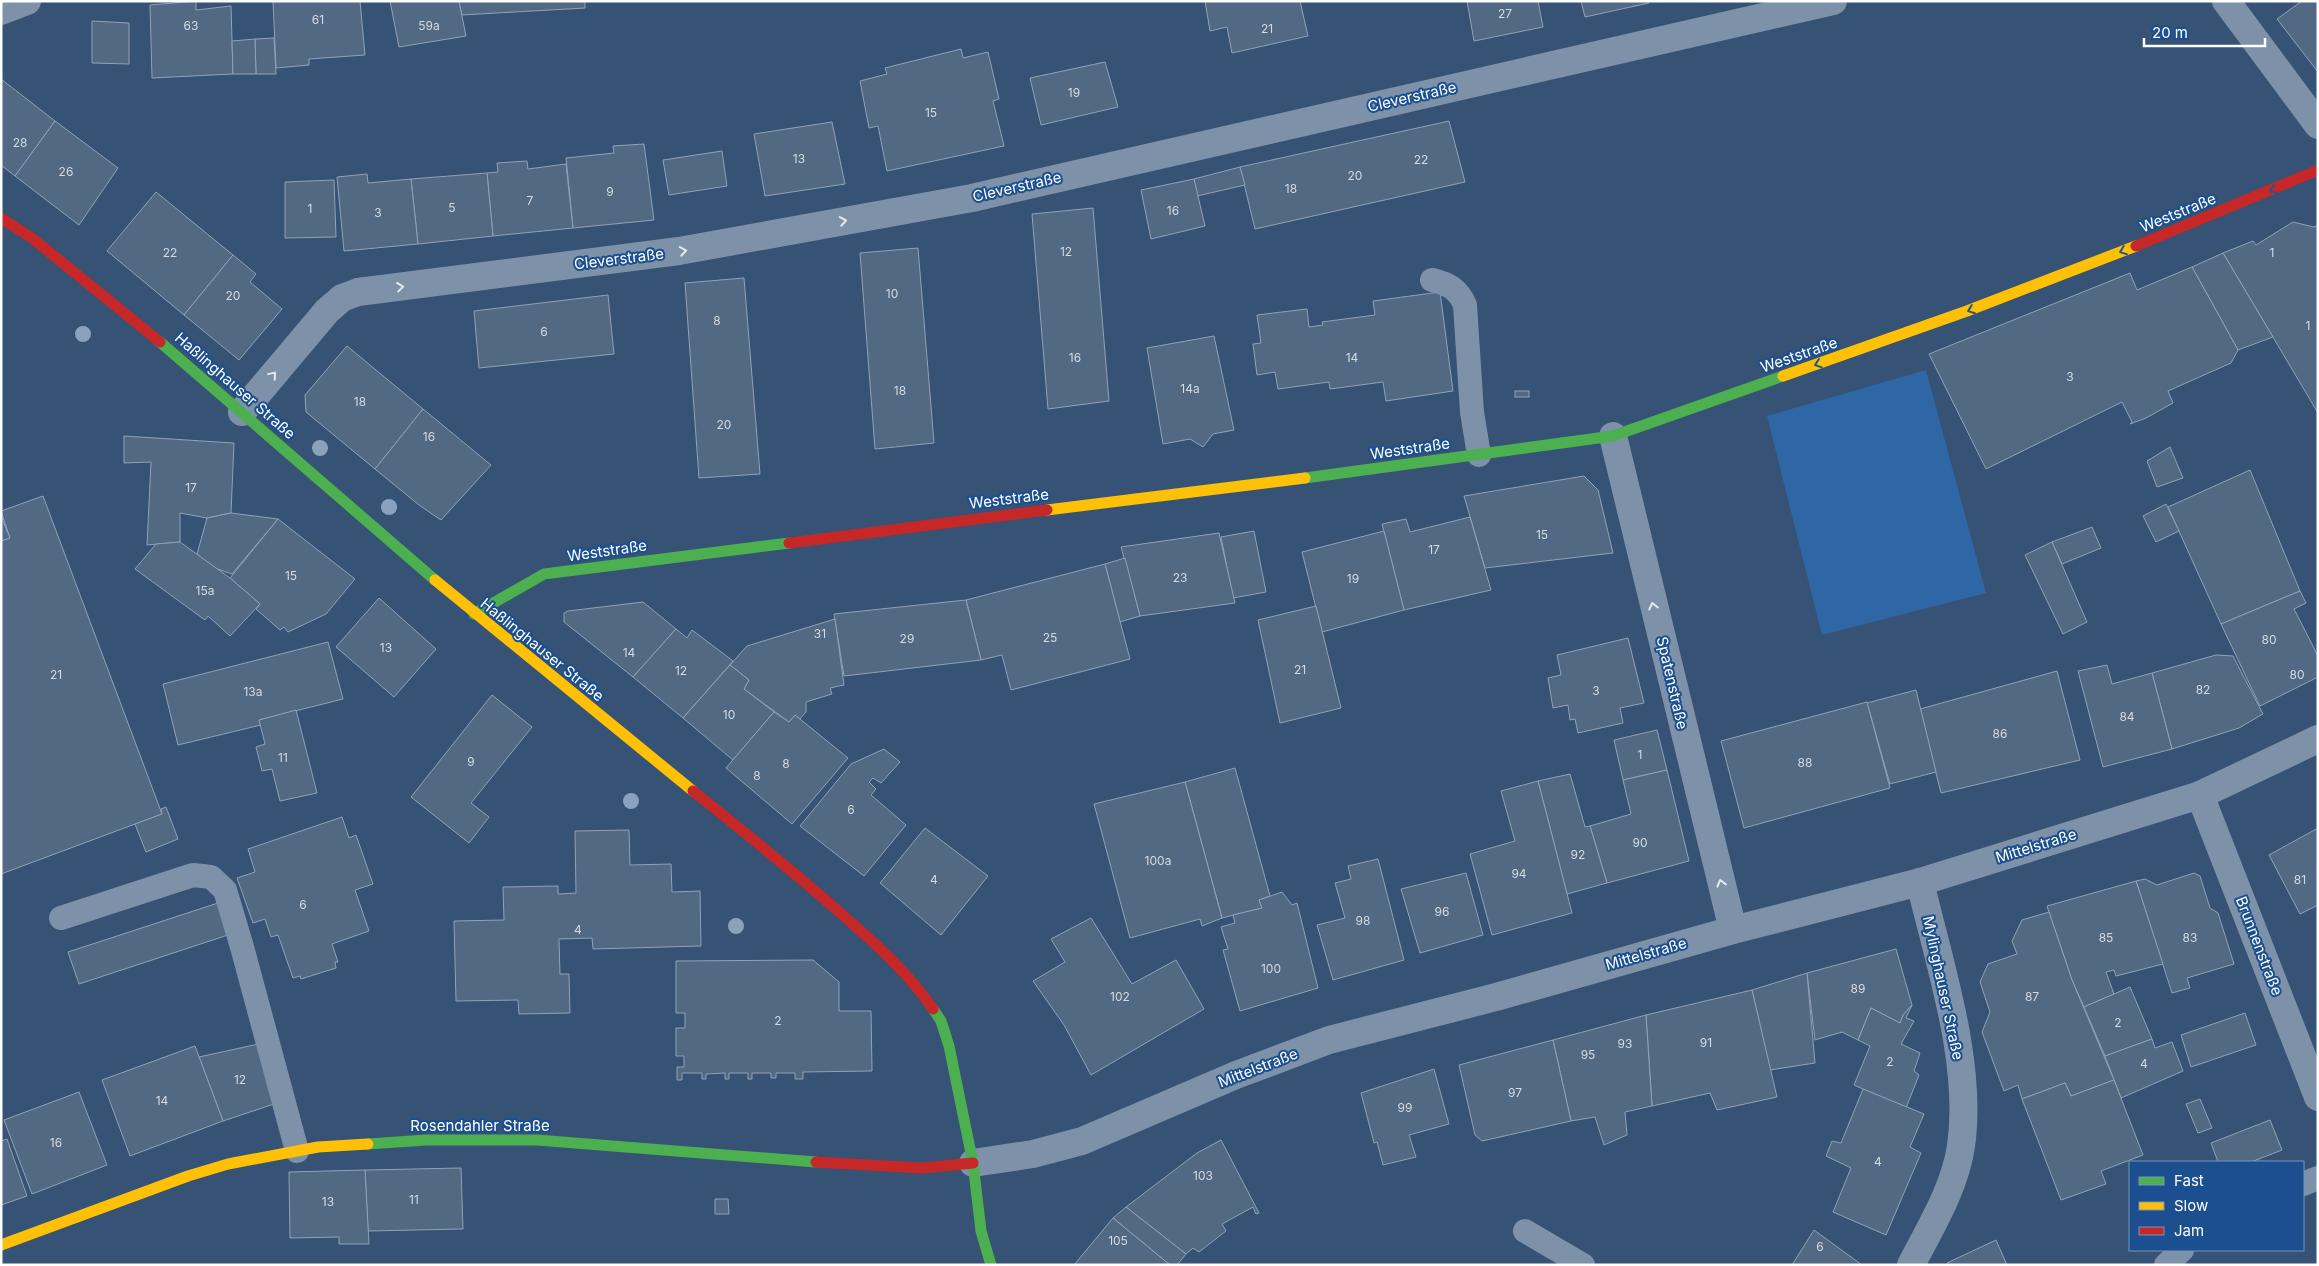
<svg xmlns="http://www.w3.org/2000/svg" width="2319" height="1266" font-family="Inter,sans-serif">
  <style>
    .green { fill: #2f66a5 }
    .building { fill: #526984; stroke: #92a2b6 }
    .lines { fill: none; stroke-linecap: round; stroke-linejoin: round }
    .lane { stroke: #7d92a8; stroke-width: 24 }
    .street { stroke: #7d92a8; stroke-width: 28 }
    .fast { stroke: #4caf50; stroke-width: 11 }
    .slow { stroke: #ffc107; stroke-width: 11 }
    .jam { stroke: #c62828; stroke-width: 11 }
    .tree { fill: #8aa2be }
    .oneway { stroke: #205989 }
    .oneway2 { stroke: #e5e9ee }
    .labels { text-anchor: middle; stroke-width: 4; stroke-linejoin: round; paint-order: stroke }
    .number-label { font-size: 12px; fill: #d4dae0 }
    .street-label { font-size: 15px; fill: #fff; stroke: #1b4f8f }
  </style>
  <rect width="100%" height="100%" fill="#365274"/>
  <polygon class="green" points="1926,370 1986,593 1822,635 1767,416"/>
  <g class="building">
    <polygon points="196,1 196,10 231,6 233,74 152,78 150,5"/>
    <polygon points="273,1 360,1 365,55 309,59 309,65 276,68"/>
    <polygon points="390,1 459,1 466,36 399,47"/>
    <polygon points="459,1 585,1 585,8 462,15"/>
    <polygon points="1205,1 1300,1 1308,36 1232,53 1227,27 1210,31"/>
    <polygon points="1467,1 1538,1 1543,27 1474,41"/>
    <polygon points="1581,1 1648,1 1649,3 1585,17"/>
    <polygon points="2302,1 2318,1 2318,72 2277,19"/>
    <polygon points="92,21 129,23 129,64 92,63"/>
    <polygon points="274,38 276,74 256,74 255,39"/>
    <polygon points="255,39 256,74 233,74 232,41"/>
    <polygon points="961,49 963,58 988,52 999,99 993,101 1004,146 887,171 878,126 869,128 860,81 887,74 885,68"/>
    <polygon points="1105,62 1118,107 1041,125 1030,78"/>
    <polygon points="1,79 55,121 15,176 1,165"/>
    <polygon points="55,121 118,168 79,225 15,176"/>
    <polygon points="1449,121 1465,182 1255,229 1240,167"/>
    <polygon points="832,122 845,184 765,196 754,134"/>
    <polygon points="644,144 654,220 573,228 566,158 614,153 613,146"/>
    <polygon points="722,151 727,186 669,195 663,160"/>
    <polygon points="527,161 528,169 566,164 573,228 493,236 487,173 498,172 497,163"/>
    <polygon points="1240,167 1245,185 1197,196 1194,179"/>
    <polygon points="487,173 493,236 418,244 411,179"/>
    <polygon points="367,174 368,183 411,179 418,244 344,251 337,177"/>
    <polygon points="1194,179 1205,226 1151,239 1141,190"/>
    <polygon points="334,180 336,237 285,238 285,182"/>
    <polygon points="156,192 233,255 184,315 107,251"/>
    <polygon points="1093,208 1109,401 1048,409 1032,214"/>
    <polygon points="2293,222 2314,227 2318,225 2318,413 2223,253 2253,241 2256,245"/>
    <polygon points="918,248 934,443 875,449 860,253"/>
    <polygon points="2223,253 2273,337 2238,350 2192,267"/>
    <polygon points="233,255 256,274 250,282 282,309 239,360 184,315"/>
    <polygon points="2192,267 2238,350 2231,363 2168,391 2173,403 2146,418 2130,424 2132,422 2122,402 1986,469 1929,354 2130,273 2137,290"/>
    <polygon points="744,278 760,474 699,478 685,283"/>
    <polygon points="1440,292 1453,391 1386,401 1383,382 1330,389 1329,382 1278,389 1275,372 1257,375 1253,344 1261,343 1257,315 1307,309 1309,327 1323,325 1322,322 1375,315 1373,301"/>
    <polygon points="608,295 614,354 479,368 474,311"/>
    <polygon points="1214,336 1234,430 1213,434 1203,447 1190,439 1163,444 1147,348"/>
    <polygon points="347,346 423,409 375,469 306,412 305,395"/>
    <rect x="1515" y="391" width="14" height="6"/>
    <polygon points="423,409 491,465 441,520 419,505 375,469"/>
    <polygon points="124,436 234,443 231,513 207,518 180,513 180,542 147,545 151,462 124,463"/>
    <polygon points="2170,447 2183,478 2157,487 2147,461"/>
    <polygon points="2250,470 2300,591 2221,624 2168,507"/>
    <polygon points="1584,476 1598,490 1613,553 1485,568 1464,496"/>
    <polygon points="43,496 162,814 1,874 1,541 10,538 1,511"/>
    <polygon points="2166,504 2179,531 2156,542 2143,516"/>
    <polygon points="231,513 278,519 232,574 212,567 197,554 207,518"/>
    <polygon points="1,516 10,538 1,541"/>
    <polygon points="1470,517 1491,590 1404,610 1382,524 1406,519 1410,532"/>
    <polygon points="278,519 355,579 326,614 288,632 284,627 280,630 256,609 260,604 230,578"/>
    <polygon points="2092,527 2101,548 2062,564 2052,542"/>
    <polygon points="1254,531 1266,592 1233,598 1221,537"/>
    <polygon points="1384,531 1404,610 1322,632 1302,552"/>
    <polygon points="1219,533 1235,603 1140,616 1121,547"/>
    <polygon points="180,542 230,578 260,604 230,636 208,616 205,620 135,569 156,544"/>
    <polygon points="2052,542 2087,622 2063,634 2025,555"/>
    <polygon points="1125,558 1140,616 1120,622 1105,564"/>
    <polygon points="1105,564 1130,659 1011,690 1002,655 981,660 966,600"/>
    <polygon points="2300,591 2306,603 2294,609 2318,656 2318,677 2260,706 2221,624"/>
    <polygon points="379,598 436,649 394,697 336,647"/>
    <polygon points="966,600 981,660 844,676 834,614"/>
    <polygon points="643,602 676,629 633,677 564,622 564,613 568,611"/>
    <polygon points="1316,606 1341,708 1280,723 1258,620"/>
    <polygon points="835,619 844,685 830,688 832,694 806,702 806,712 800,719 795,715 789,722 744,689 749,680 730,665 747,646"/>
    <polygon points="676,629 687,638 692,630 733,661 683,718 633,677"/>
    <polygon points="1628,638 1644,703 1620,708 1623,723 1578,733 1575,719 1570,720 1568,705 1553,708 1548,678 1561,675 1557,655"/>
    <polygon points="328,642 343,699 259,720 261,725 178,745 163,684"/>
    <polygon points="2216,655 2233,656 2263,714 2239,728 2172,749 2152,673"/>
    <polygon points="730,665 749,680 744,689 774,712 733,760 683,718"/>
    <polygon points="2107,665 2112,684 2152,673 2172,749 2103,767 2078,671"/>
    <polygon points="2057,671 2080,760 1941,793 1920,709"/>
    <polygon points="1916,690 1936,772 1890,784 1867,703"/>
    <polygon points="492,695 532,727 471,803 489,817 469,843 411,797"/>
    <polygon points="1867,702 1890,788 1744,828 1721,741"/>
    <polygon points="296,710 317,793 280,801 272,769 262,771 256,747 265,744 259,720"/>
    <polygon points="774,712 789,722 795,715 848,758 792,824 726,768"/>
    <polygon points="1657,730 1667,770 1623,780 1614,740"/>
    <polygon points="884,749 900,762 881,783 873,778 869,782 876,789 871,795 906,825 864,876 800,826 851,764"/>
    <polygon points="1235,768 1270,896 1259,900 1262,908 1222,918 1185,782"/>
    <polygon points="1667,770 1689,861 1607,883 1590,826 1631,814 1623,780"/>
    <polygon points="1570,774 1585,827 1590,826 1607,883 1567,894 1538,781"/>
    <polygon points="1538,781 1572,913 1492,935 1470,854 1515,841 1501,791"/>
    <polygon points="1185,782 1222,918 1202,926 1200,919 1130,938 1094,804"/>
    <polygon points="166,807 178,839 146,852 135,824 162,814 161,809"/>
    <polygon points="342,817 349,838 356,835 373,884 355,890 369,931 332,944 338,962 335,962 336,968 301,979 300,976 293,978 278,935 271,937 265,919 253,923 237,878 255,872 248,849"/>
    <polygon points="925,828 988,876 941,935 880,883"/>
    <polygon points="2318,828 2318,905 2300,914 2269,855"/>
    <polygon points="629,830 630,865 671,864 672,892 700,891 701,946 593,949 592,938 559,939 560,974 569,974 570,1013 519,1014 518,1000 456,1001 454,921 504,920 503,887 558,886 558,894 576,893 575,831"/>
    <polygon points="1378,859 1404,960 1333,980 1317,925 1345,918 1335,883 1351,879 1348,866"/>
    <polygon points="1466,873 1483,935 1420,953 1401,889"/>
    <polygon points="2194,873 2200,876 2210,908 2218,913 2234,964 2187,978 2190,988 2172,993 2136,881 2145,879 2157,885"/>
    <polygon points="2136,881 2163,964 2116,976 2114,970 2106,972 2114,994 2084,1007 2072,980 2047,906"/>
    <polygon points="1282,892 1292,905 1297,903 1318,988 1240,1011 1223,950 1228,949 1221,927 1235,923 1233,915 1262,908 1259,900"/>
    <polygon points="218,903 228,935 79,984 68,952"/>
    <polygon points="2049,912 2072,980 2114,1080 2071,1096 2065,1083 2022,1099 2018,1085 2004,1091 1982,1032 1990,1012 1980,982 1988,964 2017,954 2012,941 2022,920"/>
    <polygon points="1091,918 1132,984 1176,960 1204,1009 1091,1075 1064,1025 1033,981 1065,962 1051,939"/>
    <polygon points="1896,949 1912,1005 1903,1015 1900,1023 1871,1008 1858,1040 1842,1032 1815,1040 1807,973"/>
    <polygon points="813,960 839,982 839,1011 871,1011 872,1071 803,1072 803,1079 795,1079 795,1073 776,1073 776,1078 771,1078 771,1073 752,1073 752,1079 748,1079 748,1073 729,1073 729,1079 725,1079 725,1073 706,1074 706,1079 702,1079 702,1073 682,1073 682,1080 677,1080 677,1067 684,1067 684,1056 676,1056 676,1028 685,1028 685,1013 676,1013 676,961"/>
    <polygon points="1807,973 1815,1063 1770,1070 1752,990"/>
    <polygon points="2130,987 2152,1039 2105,1056 2084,1007"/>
    <polygon points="1752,990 1777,1097 1717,1110 1710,1093 1652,1106 1646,1015"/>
    <polygon points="1912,1005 1906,1018 1914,1021 1901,1044 1920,1053 1914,1071 1919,1075 1906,1108 1854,1085 1870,1046 1858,1040 1871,1008 1900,1023 1903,1015"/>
    <polygon points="2245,1013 2256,1045 2191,1067 2181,1035"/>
    <polygon points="1646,1015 1652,1106 1625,1112 1627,1135 1604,1145 1595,1117 1571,1121 1553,1040"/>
    <polygon points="2152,1039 2155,1048 2172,1042 2183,1071 2121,1098 2105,1056"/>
    <polygon points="1553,1040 1571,1121 1482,1141 1475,1135 1459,1065"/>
    <polygon points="263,1043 277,1103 223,1121 199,1057"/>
    <polygon points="195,1046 223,1121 130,1156 102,1080"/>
    <polygon points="1434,1069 1449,1124 1409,1135 1416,1157 1383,1165 1377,1142 1374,1143 1361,1093"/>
    <polygon points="2114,1080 2143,1155 2101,1171 2106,1184 2061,1200 2022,1099 2065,1083 2071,1096"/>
    <polygon points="1863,1089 1924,1114 1910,1147 1921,1153 1886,1235 1833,1212 1851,1168 1826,1156 1832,1141 1841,1143"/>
    <polygon points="79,1092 107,1165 32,1194 4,1120"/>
    <polygon points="2200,1099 2212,1128 2198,1133 2186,1104"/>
    <polygon points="2270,1120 2282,1150 2251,1162 2218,1162 2211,1143"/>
    <polygon points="7,1139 27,1196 1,1205 1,1141"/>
    <polygon points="1221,1140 1259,1213 1256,1214 1253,1207 1222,1224 1226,1231 1199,1252 1193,1248 1186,1254 1126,1207 1197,1153"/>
    <polygon points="461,1168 463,1229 368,1231 365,1170"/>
    <polygon points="365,1170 369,1244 339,1244 339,1237 290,1238 289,1172"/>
    <polygon points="715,1199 728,1199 729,1214 715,1214"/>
    <polygon points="1126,1207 1186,1254 1177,1265 1170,1265 1113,1218"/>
    <polygon points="1113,1218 1170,1265 1074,1265"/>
    <polygon points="1814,1230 1862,1265 1792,1265"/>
    <polygon points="1996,1240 2007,1265 1948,1265 1947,1263"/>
  </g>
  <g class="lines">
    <g class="lane">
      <path d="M1432,280C1449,284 1458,289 1465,305L1472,412L1479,455"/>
      <polyline points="61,918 193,875 211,877 225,890 242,947 297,1151"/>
      <polyline points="2303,1184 2318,1178"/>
      <polyline points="1525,1231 1583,1265"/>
      <polyline points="2166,1265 2182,1250"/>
    </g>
    <g class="street">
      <polyline points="2226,1 2318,125"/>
      <polyline points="1,11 27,1"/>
      <polyline points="242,412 327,311 342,298 358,292 679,251 972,198 1833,1"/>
      <polyline points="1613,436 1733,930"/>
      <polyline points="2200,795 2318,1097"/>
      <polyline points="973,1163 1033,1154 1082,1141 1236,1075 1329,1040 1496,997 1733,930 1920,882 2200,795 2318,739"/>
      <path d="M1911,1265C1930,1228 1955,1188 1961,1146C1973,1063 1939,963 1920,882"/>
    </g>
    <g class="fast">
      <polyline points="160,342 435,580"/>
      <polyline points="1305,478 1613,436 1783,376"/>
      <polyline points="474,614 544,574 789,543"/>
      <polyline points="933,1009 941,1021 949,1046 973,1163 981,1231 991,1265"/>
      <polyline points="368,1144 426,1140 537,1140 816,1162"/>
    </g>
    <g class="slow">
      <polyline points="1783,376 1967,311 2136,246"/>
      <polyline points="1047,510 1305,478"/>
      <polyline points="435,580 693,791"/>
      <polyline points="1,1245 188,1176 228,1164 318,1147 368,1144"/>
    </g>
    <g class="jam">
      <polyline points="1,218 32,238 160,342"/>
      <polyline points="2136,246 2318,170"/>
      <polyline points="789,543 1047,510"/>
      <path d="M693,791C745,833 797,874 846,918C878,946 909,974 933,1009"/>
      <polyline points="816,1162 922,1168 973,1163"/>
    </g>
  </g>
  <g class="tree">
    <circle cx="83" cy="334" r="8"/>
    <circle cx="320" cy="448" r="8"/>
    <circle cx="389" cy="507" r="8"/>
    <circle cx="631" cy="801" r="8"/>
    <circle cx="736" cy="926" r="8"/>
  </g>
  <defs><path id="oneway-chevron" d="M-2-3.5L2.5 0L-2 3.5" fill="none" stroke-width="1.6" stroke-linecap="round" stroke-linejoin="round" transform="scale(1.25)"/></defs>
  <g class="oneway">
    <use href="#oneway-chevron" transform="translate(2273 190) rotate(157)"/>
    <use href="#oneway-chevron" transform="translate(2123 251) rotate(159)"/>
    <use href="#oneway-chevron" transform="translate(1971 310) rotate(159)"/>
    <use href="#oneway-chevron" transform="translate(1818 364) rotate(161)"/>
  </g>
  <g class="oneway2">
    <use href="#oneway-chevron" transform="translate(843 221) rotate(-10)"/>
    <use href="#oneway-chevron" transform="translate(683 251) rotate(-10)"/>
    <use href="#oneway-chevron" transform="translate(400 287) rotate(-7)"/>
    <use href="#oneway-chevron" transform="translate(273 375) rotate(-50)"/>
    <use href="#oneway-chevron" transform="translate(1653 606) rotate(-103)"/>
    <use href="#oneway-chevron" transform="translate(1721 883) rotate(-104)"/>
  </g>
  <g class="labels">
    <g class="number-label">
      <text x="1505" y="18">27</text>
      <text x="318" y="24">61</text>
      <text x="191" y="30">63</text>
      <text x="429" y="30">59a</text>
      <text x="1267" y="33">21</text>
      <text x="1074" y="97">19</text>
      <text x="931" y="117">15</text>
      <text x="20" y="147">28</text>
      <text x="799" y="163">13</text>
      <text x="1421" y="164">22</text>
      <text x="66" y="176">26</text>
      <text x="1355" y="180">20</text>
      <text x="1291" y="193">18</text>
      <text x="610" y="196">9</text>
      <text x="530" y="205">7</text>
      <text x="452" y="212">5</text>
      <text x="310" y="213">1</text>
      <text x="1173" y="215">16</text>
      <text x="378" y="217">3</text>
      <text x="1066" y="256">12</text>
      <text x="170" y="257">22</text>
      <text x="2272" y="257">1</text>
      <text x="892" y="298">10</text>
      <text x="233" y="300">20</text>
      <text x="717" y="325">8</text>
      <text x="2308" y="330">1</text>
      <text x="544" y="336">6</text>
      <text x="1075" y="362">16</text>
      <text x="1352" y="362">14</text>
      <text x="2070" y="381">3</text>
      <text x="1190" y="393">14a</text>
      <text x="900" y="395">18</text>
      <text x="360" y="406">18</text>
      <text x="724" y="429">20</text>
      <text x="429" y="441">16</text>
      <text x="191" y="492">17</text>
      <text x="1542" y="539">15</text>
      <text x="1434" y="554">17</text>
      <text x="291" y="580">15</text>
      <text x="1180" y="582">23</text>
      <text x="1353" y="583">19</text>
      <text x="205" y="595">15a</text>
      <text x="820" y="638">31</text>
      <text x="1050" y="642">25</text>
      <text x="907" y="643">29</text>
      <text x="2269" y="644">80</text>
      <text x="386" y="652">13</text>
      <text x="629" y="657">14</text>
      <text x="1300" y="674">21</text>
      <text x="681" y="675">12</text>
      <text x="56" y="679">21</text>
      <text x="2297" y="679">80</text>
      <text x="2203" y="694">82</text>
      <text x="1596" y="695">3</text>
      <text x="253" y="696">13a</text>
      <text x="729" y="719">10</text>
      <text x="2127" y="721">84</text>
      <text x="2000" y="738">86</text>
      <text x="1640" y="759">1</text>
      <text x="283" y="762">11</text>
      <text x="471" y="766">9</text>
      <text x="1805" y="767">88</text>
      <text x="786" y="768">8</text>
      <text x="757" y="780">8</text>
      <text x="851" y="814">6</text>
      <text x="1640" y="847">90</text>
      <text x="1578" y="859">92</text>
      <text x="1158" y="865">100a</text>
      <text x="1519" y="878">94</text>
      <text x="934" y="884">4</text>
      <text x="2300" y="884">81</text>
      <text x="303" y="909">6</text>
      <text x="1442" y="916">96</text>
      <text x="1363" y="925">98</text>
      <text x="578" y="934">4</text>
      <text x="2106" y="942">85</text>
      <text x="2190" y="942">83</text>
      <text x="1271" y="973">100</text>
      <text x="1858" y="993">89</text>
      <text x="1120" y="1001">102</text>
      <text x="2032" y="1001">87</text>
      <text x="778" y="1025">2</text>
      <text x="2118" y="1027">2</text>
      <text x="1706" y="1047">91</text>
      <text x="1625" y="1048">93</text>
      <text x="1588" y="1059">95</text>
      <text x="1890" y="1066">2</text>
      <text x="2144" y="1068">4</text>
      <text x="240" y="1084">12</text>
      <text x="1515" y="1097">97</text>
      <text x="162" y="1105">14</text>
      <text x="1405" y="1112">99</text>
      <text x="56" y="1147">16</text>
      <text x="1878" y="1166">4</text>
      <text x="1203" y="1180">103</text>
      <text x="414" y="1204">11</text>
      <text x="328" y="1206">13</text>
      <text x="1118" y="1245">105</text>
      <text x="1820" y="1251">6</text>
    </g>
    <g class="street-label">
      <text transform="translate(1412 97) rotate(-13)" y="5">Cleverstraße</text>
      <text transform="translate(1017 187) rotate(-13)" y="5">Cleverstraße</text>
      <text transform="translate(2178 213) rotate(-22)" y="5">Weststraße</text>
      <text transform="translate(619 259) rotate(-7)" y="5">Cleverstraße</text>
      <text transform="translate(1799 355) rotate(-19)" y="5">Weststraße</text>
      <text transform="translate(235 386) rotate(41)" y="5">Haßlinghauser Straße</text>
      <text transform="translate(1410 449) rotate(-8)" y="5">Weststraße</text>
      <text transform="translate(1009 499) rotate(-7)" y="5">Weststraße</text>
      <text transform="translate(607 551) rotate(-8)" y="5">Weststraße</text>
      <text transform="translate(542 650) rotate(39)" y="5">Haßlinghauser Straße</text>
      <text transform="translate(1672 683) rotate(77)" y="5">Spatenstraße</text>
      <text transform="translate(2036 846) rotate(-17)" y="5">Mittelstraße</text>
      <text transform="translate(2259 946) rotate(69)" y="5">Brunnenstraße</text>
      <text transform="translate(1646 954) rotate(-16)" y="5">Mittelstraße</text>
      <text transform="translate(1943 988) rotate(78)" y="5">Mylinghauser Straße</text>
      <text transform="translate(1258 1068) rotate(-21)" y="5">Mittelstraße</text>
      <text x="480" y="1131">Rosendahler Straße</text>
    </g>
  </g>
  <rect width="2319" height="1266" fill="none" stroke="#ffffff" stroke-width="5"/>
  <rect x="2129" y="1161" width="175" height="90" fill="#1b4f8f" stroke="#7695bc"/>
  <rect x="2139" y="1177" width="25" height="8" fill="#4caf50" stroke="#7695bc"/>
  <text x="2174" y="1186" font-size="15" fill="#ffffff">Fast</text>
  <rect x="2139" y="1202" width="25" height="8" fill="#ffc107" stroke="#7695bc"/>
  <text x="2174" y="1211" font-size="15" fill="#ffffff">Slow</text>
  <rect x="2139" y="1227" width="25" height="8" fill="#c62828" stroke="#7695bc"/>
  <text x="2174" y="1236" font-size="15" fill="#ffffff">Jam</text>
  <path d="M2144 38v8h121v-8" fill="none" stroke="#ffffff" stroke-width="2.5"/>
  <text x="2152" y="38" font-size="15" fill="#ffffff" stroke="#1b4f8f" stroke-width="4" paint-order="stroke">20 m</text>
</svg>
